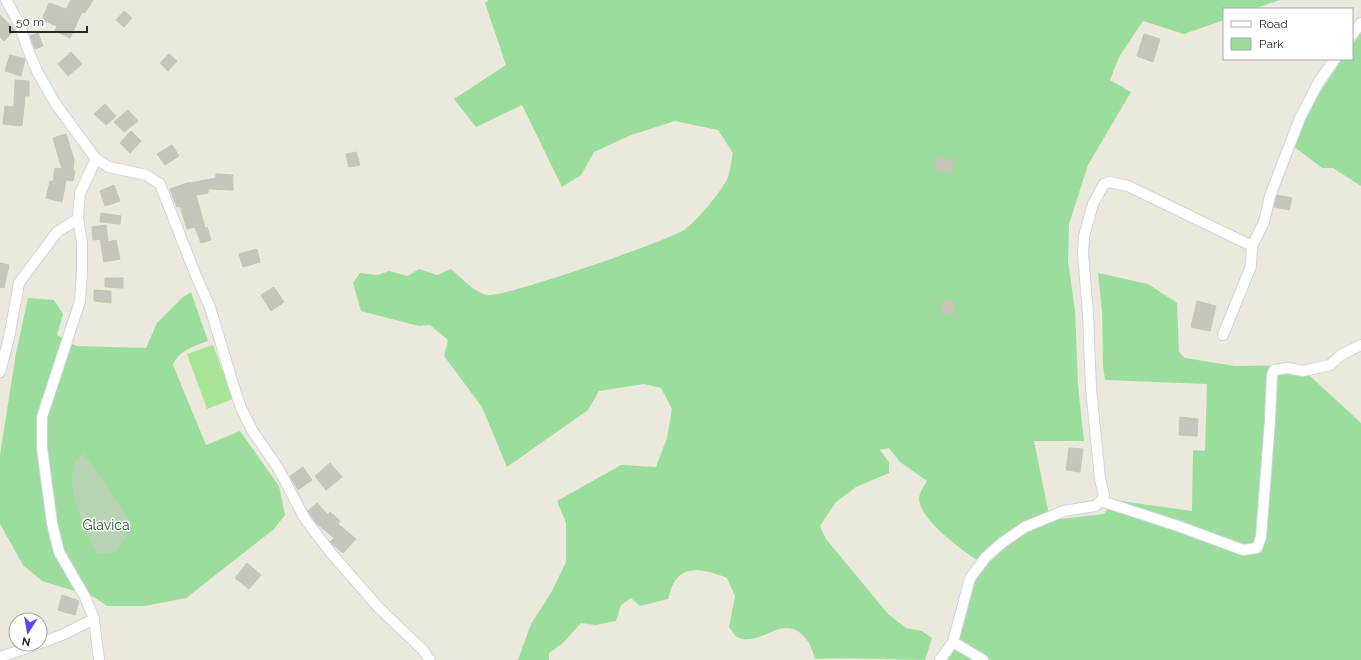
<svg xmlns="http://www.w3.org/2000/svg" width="1361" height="660" font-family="Raleway,sans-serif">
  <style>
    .green { fill: #9bdd9c }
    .cemetery { fill: #b8d3b3 }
    .pitch { fill: #a8e497 }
    .building { fill: #c5c5bb; stroke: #c5c5b5 }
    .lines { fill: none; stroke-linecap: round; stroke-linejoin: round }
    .minor-casing { stroke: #d3d1e1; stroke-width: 12 }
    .minor { stroke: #fff; stroke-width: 10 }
    .labels { text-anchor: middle; stroke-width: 3; stroke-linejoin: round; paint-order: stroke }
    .park-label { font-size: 14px; fill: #1e6028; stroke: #fff }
  </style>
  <rect width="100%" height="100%" fill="#eae9db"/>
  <g class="green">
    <path d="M489,0H1280L1253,9H1224V20L1184,34L1143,21L1119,57L1110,80L1131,92L1088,165L1069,224L1068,261L1075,310L1078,386L1084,441H1034L1050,520L1104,514L1114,500L1192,511L1193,450L1205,451L1207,384L1105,380L1103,365L1102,311L1098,273L1148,284L1177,303L1179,352L1185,358L1235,366L1306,365L1310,376L1361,423V660H948L950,655L947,640C961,615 970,590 984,565C968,554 912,517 920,494C921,490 925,485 927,481L900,462L889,448L880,450L889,462V473L856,487L835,503L820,526L826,539L888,614L906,628L922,631L932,638L925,660C888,660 852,657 815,659C813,653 811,644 806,639C784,610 761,649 737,637C734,635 732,630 729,627L735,596L727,578C711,572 687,563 675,581C671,586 670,594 668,599L640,606L631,598L621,605L616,621L596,625L581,623L563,643L549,653V660H518L531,624L552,591L566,562V523L557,501L621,465L656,467L667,438L672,409L661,388L644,384L599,391L588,410L507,467L482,407L444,356L448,340L430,325L419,326L361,311L353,283L360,273L378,275L389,271L408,276L419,269L437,275L451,269C461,277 474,293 488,295C502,298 668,241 684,230C696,222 723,190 728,177C731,169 731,160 733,153L718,130L675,121L631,135L594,152L581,175L562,187L522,105L476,127L454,99L506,65L485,3Z"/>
    <polygon points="1361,33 1361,186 1333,168 1322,168 1292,145 1308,107 1313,103 1342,59 1352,59 1352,45"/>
    <path d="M191,292L208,341C195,346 179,350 173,365L206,445L240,431L279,486L285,515L273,530L186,598L144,606H107L94,597L42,581L23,565L0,524V455L16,353L28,298L54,300L63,314L57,335L76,346L146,348L157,323L182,298Z"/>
  </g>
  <path class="cemetery" d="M83,453L102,477L129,521L125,539L115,552L97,554C86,531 64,487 75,462C77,459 81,456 83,453Z"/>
  <polygon class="pitch" points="213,345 233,399 207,409 187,354"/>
  <g class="building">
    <polygon points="71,0 93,0 85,13 82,12 70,38 55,31 57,26 42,20 49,3 66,9"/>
    <polygon points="124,11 132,18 124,27 116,20"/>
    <polygon points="0,15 15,30 4,41 0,37"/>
    <polygon points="38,33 43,46 35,49 30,36"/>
    <polygon points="1144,34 1160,39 1153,62 1137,56"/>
    <polygon points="71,52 82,64 68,76 58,64"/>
    <polygon points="169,54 177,61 168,71 160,63"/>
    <polygon points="10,55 25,59 21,76 5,71"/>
    <polygon points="15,80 29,81 29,96 25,96 22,126 3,124 5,106 14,107"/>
    <polygon points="105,104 116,116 106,125 94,114"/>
    <polygon points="128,110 138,121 124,132 114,122"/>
    <polygon points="131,131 141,141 130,153 120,143"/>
    <polygon points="66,134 74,160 73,171 75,171 73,181 66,180 62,202 46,198 50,181 53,182 55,168 62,169 53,138"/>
    <polygon points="172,145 179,156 165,165 157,154"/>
    <polygon points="356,152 360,165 349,167 346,154"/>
    <polygon points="937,157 954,160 952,173 935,170"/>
    <polygon points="216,174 233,175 233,190 208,189 208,193 196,195 205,228 207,227 211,240 201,243 195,227 187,229 180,206 177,207 170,189 190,182 190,183 216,178"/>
    <polygon points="114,185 120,201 105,206 100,191"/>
    <polygon points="1277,195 1292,198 1289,210 1274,207"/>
    <polygon points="101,213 121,216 120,224 100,222"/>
    <polygon points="106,225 108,242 116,240 120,259 104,262 100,239 93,240 92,227"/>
    <polygon points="257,249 260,262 243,267 239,254"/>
    <polygon points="0,263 9,265 4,288 0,287"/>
    <polygon points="105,278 123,278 123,288 105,287"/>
    <polygon points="274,287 284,302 271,311 261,295"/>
    <polygon points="94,290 111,291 111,303 94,301"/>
    <rect x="942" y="301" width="12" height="13"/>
    <polygon points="1197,301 1216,306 1210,331 1191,327"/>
    <polygon points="1180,417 1198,419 1197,436 1179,435"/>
    <polygon points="1069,448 1083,449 1080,472 1066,470"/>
    <polygon points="330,463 342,477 326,490 315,476"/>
    <polygon points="303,467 312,480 298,490 290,476"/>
    <polygon points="317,503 328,515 330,512 340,521 338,524 356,539 343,553 330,542 334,538 315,522 308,511"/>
    <polygon points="247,563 261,575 249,589 235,578"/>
    <polygon points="62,595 79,601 75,615 58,610"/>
  </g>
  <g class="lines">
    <g class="minor-casing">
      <g id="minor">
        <polyline points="6,0 20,25 26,45 37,71 55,103 96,159 80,193 78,219 82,243 82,272 80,301 42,417 42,448 52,523 59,552 85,597 94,619 99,660"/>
        <polyline points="1352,35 1361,23"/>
        <polyline points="96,159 109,167 146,175 160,184 196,276 210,307 233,384 241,408 252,430 278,468 305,519 331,553 379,608 423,650 430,660"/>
        <polyline points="1223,335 1251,266 1252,246"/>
        <polyline points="0,372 9,338 19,283 57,232 78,219"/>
        <polyline points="1101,501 1178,526 1243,550 1257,548 1261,537 1270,420 1272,375 1274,370 1288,368 1303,371 1330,365 1341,355 1361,345"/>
        <polyline points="953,642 983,660"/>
        <polyline points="40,643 62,635 94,619"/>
        <polyline points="0,657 38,644"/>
        <polyline points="940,660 953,642 970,578 986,557 1003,542 1025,527 1064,511 1095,506 1101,501 1104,495 1100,479 1091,388 1088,314 1083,254 1084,236 1093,204 1104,184 1109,182 1128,186 1252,246 1264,222 1270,196 1300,118 1318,83 1335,59"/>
      </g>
    </g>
    <use href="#minor" class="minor"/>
  </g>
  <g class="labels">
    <g class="park-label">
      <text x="106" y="530">Glavica</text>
    </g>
  </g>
  <rect x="1223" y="8" width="130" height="52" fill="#ffffff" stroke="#a9a9a9"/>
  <rect x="1231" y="21" width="20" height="6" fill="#ffffff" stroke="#a9a9a9"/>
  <text x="1259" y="28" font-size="12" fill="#292929">Road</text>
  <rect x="1231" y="38" width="20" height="12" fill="#9bdd9c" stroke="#a9a9a9"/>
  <text x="1259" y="48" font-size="12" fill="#292929">Park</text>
  <g transform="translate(28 632) rotate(191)"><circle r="19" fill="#ffffff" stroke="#a9a9a9"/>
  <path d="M0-3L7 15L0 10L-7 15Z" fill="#6145ed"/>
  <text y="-6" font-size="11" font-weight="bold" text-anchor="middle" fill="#292929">N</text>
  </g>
  <path d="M10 26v6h77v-6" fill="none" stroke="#292929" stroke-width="2"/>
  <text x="16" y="26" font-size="12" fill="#292929" stroke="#ffffff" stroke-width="3" paint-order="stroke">50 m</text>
</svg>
